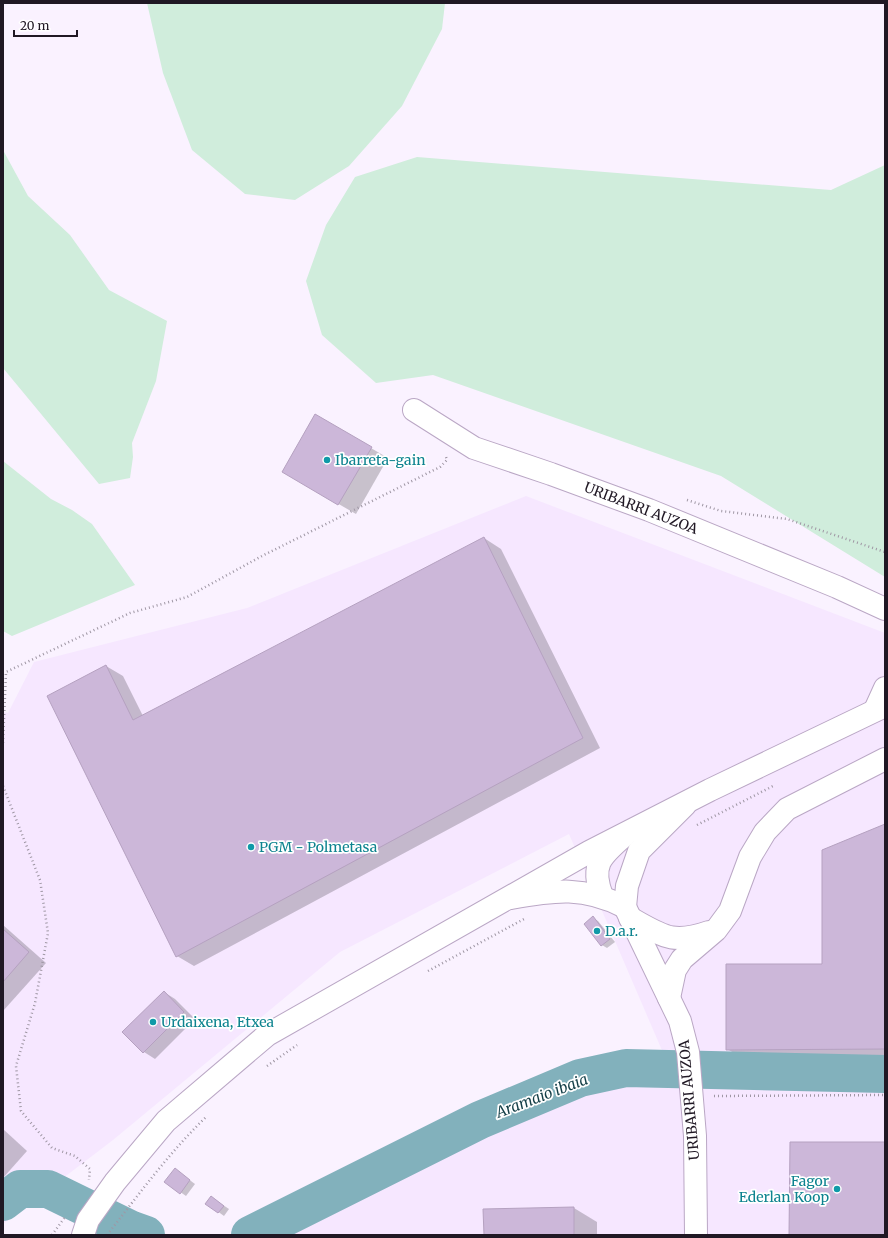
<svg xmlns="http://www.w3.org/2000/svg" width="888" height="1238" font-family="Merriweather,serif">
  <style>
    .built { fill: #f6e7ff }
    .green { fill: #d0eddc }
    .shadow { fill: #0003 }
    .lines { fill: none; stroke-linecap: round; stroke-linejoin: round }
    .river { stroke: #82b1bc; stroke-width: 38 }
    .building { fill: #ccb7d9; stroke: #b5a1c0 }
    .minor-casing { stroke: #baa7c5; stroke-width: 24 }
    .secondary-casing { stroke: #baa7c5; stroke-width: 24 }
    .path { stroke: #9f97a4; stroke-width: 2.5; stroke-dasharray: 1 3; stroke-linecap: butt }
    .minor { stroke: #fff; stroke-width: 22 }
    .secondary { stroke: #fff; stroke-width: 22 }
    .culture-dot { fill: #0f9aa8; stroke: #fff; stroke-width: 1.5 }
    .labels { text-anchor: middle; stroke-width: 3.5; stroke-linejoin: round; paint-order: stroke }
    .culture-label { font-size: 14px; fill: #0d838f; stroke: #fff; text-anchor: start }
    .street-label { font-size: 14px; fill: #201824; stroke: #fff }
    .water-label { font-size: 15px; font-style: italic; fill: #133e47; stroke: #fff }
  </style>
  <rect width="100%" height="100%" fill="#faf2ff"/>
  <polygon class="built" points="526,496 885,633 885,1235 271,1235 527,1118 667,1062 569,834 340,952 113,1140 3,1224 3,712 8,713 34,662 247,608"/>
  <g class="green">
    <polygon points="147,3 445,3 442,29 402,106 349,166 295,200 245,194 192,150 163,73"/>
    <polygon points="3,150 28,196 70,235 109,290 167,321 156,381 132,443 133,457 130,478 99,484 3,368"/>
    <polygon points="417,157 831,190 885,165 885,577 721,476 433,375 376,383 322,335 306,281 326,225 355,177"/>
    <polygon points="3,461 51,499 72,510 92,524 135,585 12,636 3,631"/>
  </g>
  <g class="shadow">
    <polygon points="316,416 388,458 356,514 283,472"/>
    <polygon points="484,538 501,549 600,748 194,966 177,956 106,666 123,676 143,716"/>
    <polygon points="885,825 885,1058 745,1059 727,1049 823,965"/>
    <polygon points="593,918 598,921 615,942 607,948 602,945"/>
    <polygon points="3,925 46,963 3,1011"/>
    <polygon points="164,992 175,999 195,1019 155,1059 144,1052"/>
    <polygon points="3,1129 27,1151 3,1178"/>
    <polygon points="180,1173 195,1184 186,1196 166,1182"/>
    <polygon points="211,1197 229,1209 224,1216 206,1203"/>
    <polygon points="574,1208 597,1222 597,1235 485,1235"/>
  </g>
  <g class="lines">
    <g class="river">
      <polyline points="3,1202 20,1189 48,1189 132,1230 146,1235"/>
      <polyline points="250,1235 480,1120 580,1078 626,1068 885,1074"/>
    </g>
  </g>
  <g class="building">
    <polygon points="315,414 372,447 338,505 282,472"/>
    <polygon points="484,537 583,738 176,957 47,696 106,665 133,720"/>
    <polygon points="885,824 885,1049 726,1050 726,964 822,964 822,850"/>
    <polygon points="593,916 610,939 601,946 584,924"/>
    <polygon points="3,929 29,952 3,982"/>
    <polygon points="164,991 184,1012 143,1053 122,1032"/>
    <polygon points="790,1142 885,1142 885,1235 789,1235"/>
    <polygon points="175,1168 190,1180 180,1194 164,1182"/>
    <polygon points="211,1196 224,1206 218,1213 205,1204"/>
    <polygon points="574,1207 574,1235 484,1235 483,1209"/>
  </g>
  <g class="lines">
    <g class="minor-casing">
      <g id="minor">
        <polyline points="414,410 474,448 551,474 649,510 837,587 885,609"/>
        <polyline points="875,710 885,688"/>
        <path d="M602,896C590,865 601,856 624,836"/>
        <path d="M511,898C555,890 584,886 625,907"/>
        <polyline points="625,907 680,1021 688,1052 695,1136 696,1235"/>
        <polyline points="625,907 627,886 639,851 685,805"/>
        <path d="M630,918C663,936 672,945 709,932"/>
        <polyline points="669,998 675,970 682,959 716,930 730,911 750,857 765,832 787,809 885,759"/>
      </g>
    </g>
    <g class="secondary-casing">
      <polyline id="secondary" points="83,1235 88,1220 115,1182 166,1121 267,1035 589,852 710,790 885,706"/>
    </g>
    <g class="path">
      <polyline points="687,500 721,511 787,519 885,552"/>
      <polyline points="3,743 6,672 130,613 187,597 262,556 440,467 447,460 446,457"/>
      <polyline points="3,786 40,880 48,933 35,1003 16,1066 21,1111 52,1148 75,1156 90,1169 89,1180"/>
      <polyline points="697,825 775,785"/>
      <polyline points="428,971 524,919"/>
      <polyline points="267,1066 297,1045"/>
      <polyline points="714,1096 885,1095"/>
      <polyline points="52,1235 65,1217"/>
      <path d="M107,1235C140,1193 168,1154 206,1117"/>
    </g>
    <use href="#minor" class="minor"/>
    <use href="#secondary" class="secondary"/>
  </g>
  <g class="culture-dot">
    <circle cx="327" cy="460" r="4"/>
    <circle cx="251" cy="847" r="4"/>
    <circle cx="597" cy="931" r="4"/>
    <circle cx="153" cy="1022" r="4"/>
    <circle cx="837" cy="1189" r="4"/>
  </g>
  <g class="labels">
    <g class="culture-label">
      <text x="335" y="465">Ibarreta-gain</text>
      <text x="259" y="852">PGM - Polmetasa</text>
      <text x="605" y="936">D.a.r.</text>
      <text x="161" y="1027">Urdaixena, Etxea</text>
      <text x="829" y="1186" text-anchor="end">Fagor<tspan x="829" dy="16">Ederlan Koop</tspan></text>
    </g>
    <g class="street-label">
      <text transform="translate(641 508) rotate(21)" y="5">URIBARRI AUZOA</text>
      <text transform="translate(689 1100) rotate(-95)" y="5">URIBARRI AUZOA</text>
    </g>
    <g class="water-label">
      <text transform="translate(542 1096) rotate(-21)" y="5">Aramaio ibaia</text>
    </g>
  </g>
  <rect width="888" height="1238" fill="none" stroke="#201824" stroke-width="8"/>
  <path d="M14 30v6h63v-6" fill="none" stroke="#201824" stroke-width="2"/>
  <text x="20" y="30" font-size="12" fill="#201824" stroke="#ffffff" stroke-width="3" paint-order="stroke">20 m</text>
</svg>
